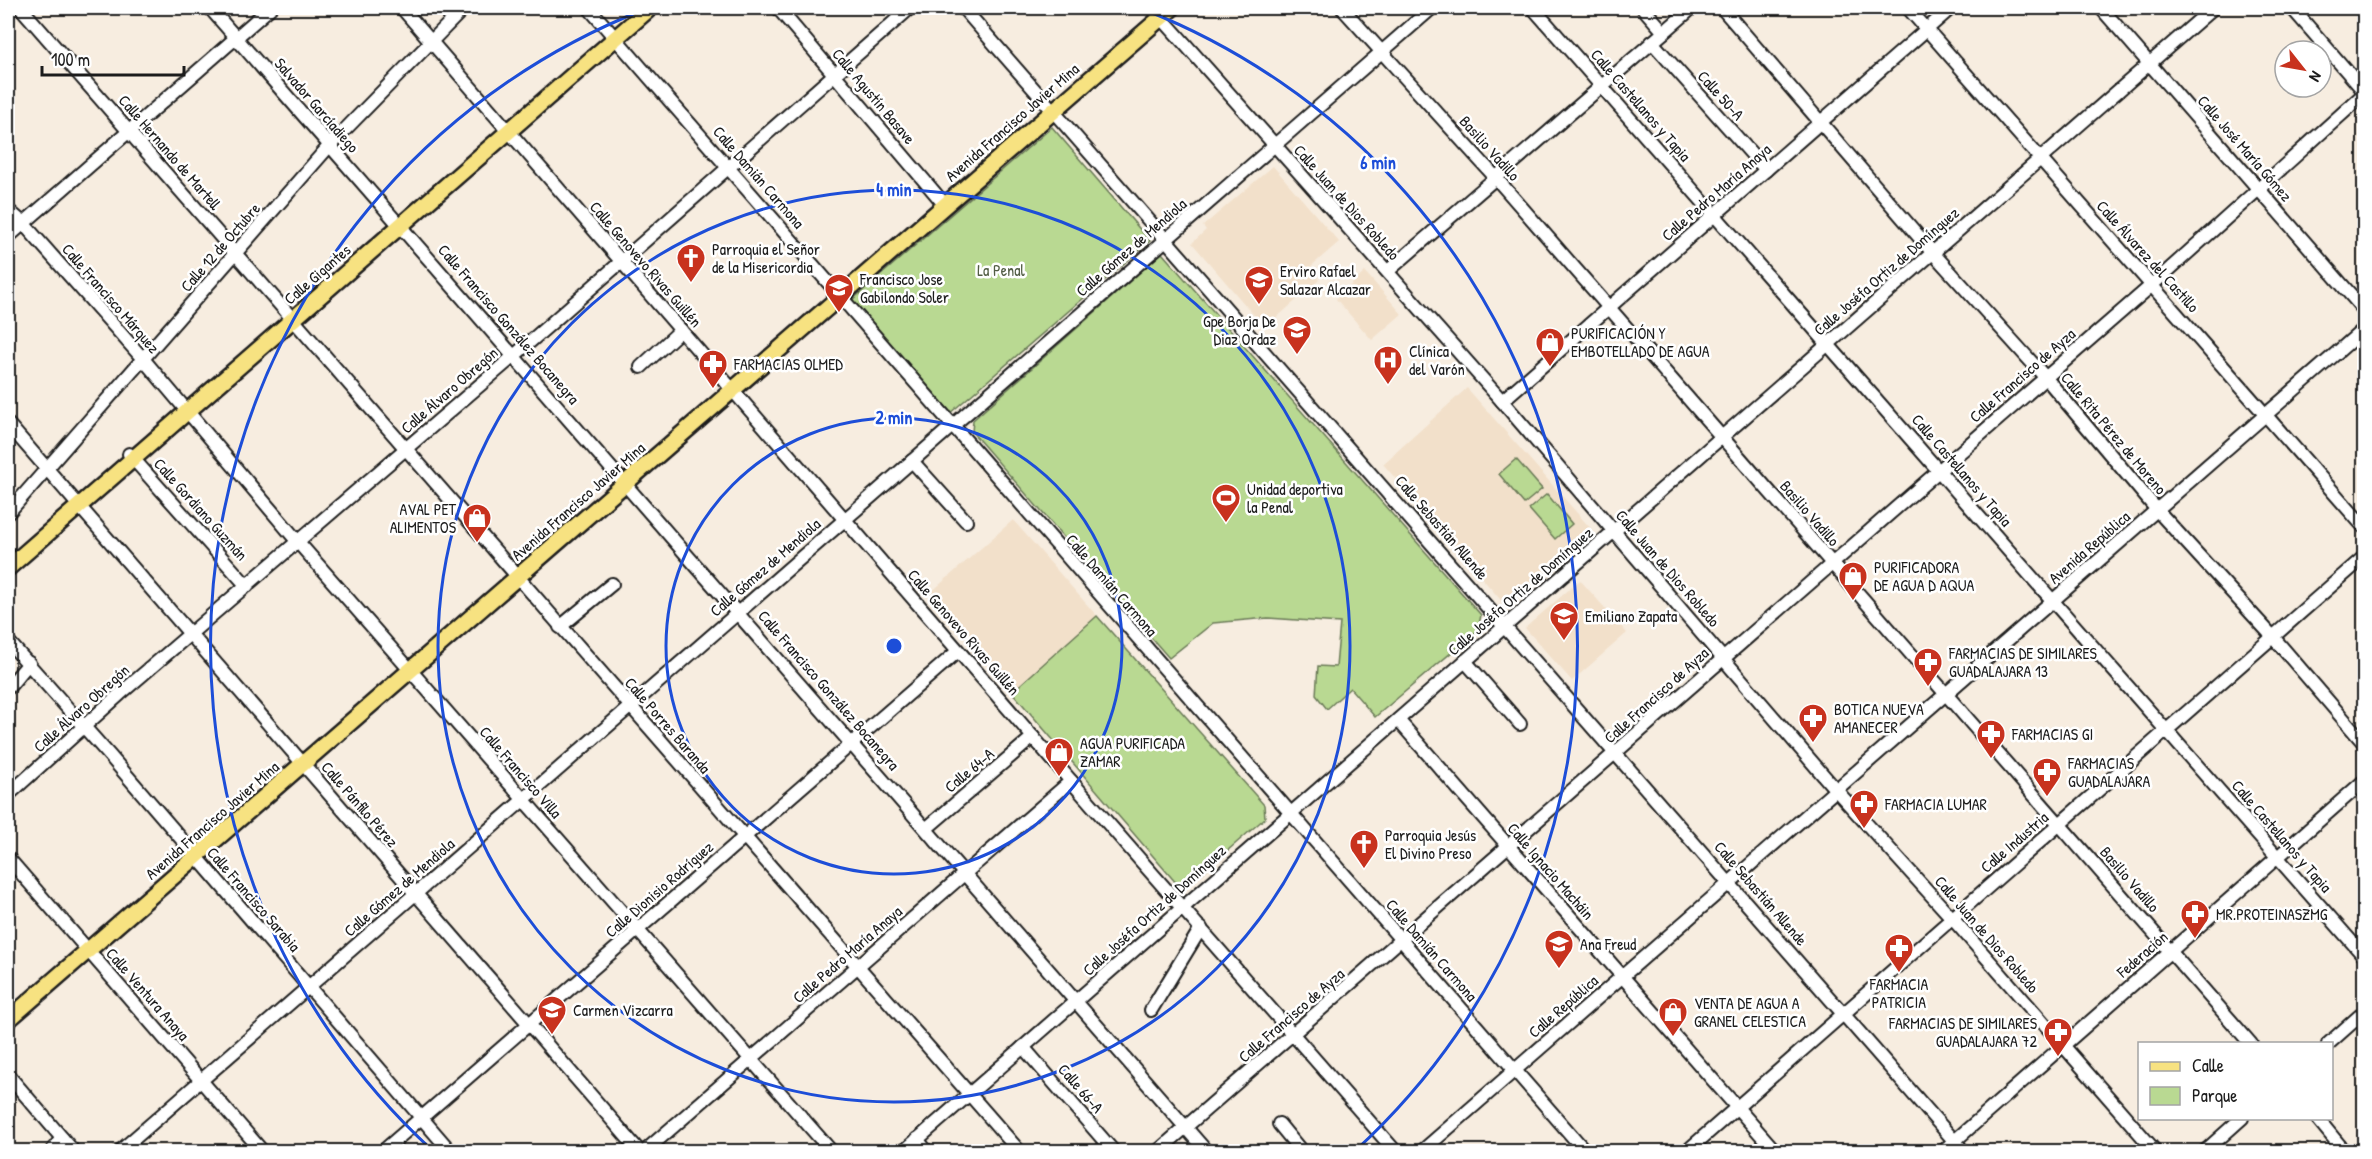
<svg xmlns="http://www.w3.org/2000/svg" width="2372" height="1159" font-family="'Patrick Hand',sans-serif">
  <style>
    .built { fill: #f2e0ca }
    .green { fill: #b9d992; stroke: #6a7a57; stroke-width: 1.5 }
    .lines { fill: none; stroke-linecap: round; stroke-linejoin: round }
    .minor-casing { stroke: #1c1c1c; stroke-width: 16 }
    .major-casing { stroke: #1c1c1c; stroke-width: 20 }
    .minor { stroke: #fff; stroke-width: 12 }
    .major { stroke: #f7e281; stroke-width: 15 }
    .ring { fill: none; stroke: #1d4ed8; stroke-width: 3 }
    .labels { text-anchor: middle; stroke-width: 5; stroke-linejoin: round; paint-order: stroke }
    .street-label { font-size: 16px; fill: #1c1c1c; stroke: #fff }
    .poi-label { font-size: 16px; fill: #1c1c1c; stroke: #fff; text-anchor: start }
    .park-label { font-size: 16px; fill: #535e45; stroke: #fff }
    .centre { fill: #1d4ed8; stroke: #fff; stroke-width: 3 }
    .ring-label { font-size: 18px; text-anchor: middle; font-weight: bold; fill: #1d4ed8; stroke: #fff; stroke-width: 5; stroke-linejoin: round; paint-order: stroke }
  </style>
  <rect width="100%" height="100%" fill="#f7ede0"/>
  <filter id="ink" filterUnits="userSpaceOnUse"><feTurbulence type="fractalNoise" baseFrequency=".0167" numOctaves="2"/><feDisplacementMap in="SourceGraphic" scale="12" xChannelSelector="R" yChannelSelector="G"/><feConvolveMatrix kernelMatrix="1 2 1 2 8 2 1 2 1" color-interpolation-filters="sRGB"/></filter>
  <g filter="url(#ink)">
    <g class="built">
      <polygon points="1273,166 1339,242 1309,268 1319,280 1265,328 1192,243 1206,230 1203,226"/>
      <polygon points="1365,272 1402,314 1372,340 1336,299"/>
      <polygon points="1467,388 1592,530 1506,606 1383,464"/>
      <polygon points="1013,520 1097,616 1012,692 929,594"/>
      <polygon points="1580,580 1627,633 1572,681 1525,628"/>
    </g>
    <g class="green">
      <polygon points="1052,127 1150,241 949,414 852,300"/>
      <polygon points="1162,253 1481,615 1478,630 1375,717 1350,688 1327,709 1316,695 1318,666 1336,667 1340,623 1268,618 1213,623 1169,658 972,432 973,420"/>
      <polygon points="1516,459 1542,489 1524,504 1499,474"/>
      <polygon points="1547,494 1572,524 1555,539 1529,509"/>
      <polygon points="1097,616 1264,805 1265,818 1189,884 1177,884 1012,692"/>
    </g>
    <g class="lines">
      <g class="minor-casing">
        <g id="minor">
          <polyline points="21,8 1020,1152"/>
          <polyline points="210,8 1207,1152"/>
          <polyline points="402,8 1071,781 1396,1152"/>
          <polyline points="589,8 1586,1152"/>
          <polyline points="778,8 945,205"/>
          <polyline points="963,8 1964,1152"/>
          <polyline points="1153,8 1502,401 1836,790 1952,918 2156,1152"/>
          <polyline points="1342,8 1496,178 2251,1044"/>
          <polyline points="1533,8 2364,956"/>
          <polyline points="1643,8 1664,32"/>
          <polyline points="1722,8 1933,253 2045,377 2157,510 2273,637 2364,743"/>
          <polyline points="1908,8 2364,527"/>
          <polyline points="2101,8 2364,310"/>
          <polyline points="2292,8 2364,91"/>
          <polyline points="1652,42 1766,170"/>
          <polyline points="8,210 23,223 144,360 298,542 832,1152"/>
          <polyline points="8,237 270,8"/>
          <polyline points="1388,271 1692,8"/>
          <polyline points="641,367 681,330"/>
          <polyline points="1502,401 1951,8"/>
          <polyline points="8,424 640,1152"/>
          <polyline points="129,454 247,586"/>
          <polyline points="912,461 966,521"/>
          <polyline points="8,513 330,145 464,8"/>
          <polyline points="560,627 612,584"/>
          <polyline points="8,641 110,756 451,1152"/>
          <polyline points="1465,661 1520,724"/>
          <polyline points="8,688 29,663"/>
          <polyline points="1398,720 1776,1152"/>
          <polyline points="8,795 120,694 515,355 910,8"/>
          <polyline points="927,828 1033,737"/>
          <polyline points="8,858 263,1152"/>
          <polyline points="1151,1010 1201,928"/>
          <polyline points="2328,1044 2364,1012"/>
          <polyline points="1023,1047 1114,1152"/>
          <polyline points="8,1075 74,1152"/>
          <polyline points="2317,1118 2345,1152"/>
          <polyline points="1279,1124 1302,1152"/>
          <polyline points="917,1139 927,1152"/>
          <polyline points="51,1152 62,1138"/>
          <polyline points="119,1152 1432,8"/>
          <polyline points="382,1152 958,651"/>
          <polyline points="644,1152 1071,781"/>
          <polyline points="903,1152 2213,8"/>
          <polyline points="1157,1152 2152,285 2364,94"/>
          <polyline points="1421,1152 2364,329"/>
          <polyline points="1686,1152 2364,557"/>
          <polyline points="1942,1152 2364,781"/>
          <polyline points="2204,1152 2242,1118"/>
        </g>
      </g>
      <g class="major-casing">
        <g id="major">
          <polyline points="8,568 650,8"/>
          <polyline points="8,1020 1172,8"/>
        </g>
      </g>
      <use href="#minor" class="minor"/>
      <use href="#major" class="major"/>
    </g>
  </g>
  <g class="ring">
    <circle cx="894" cy="646" r="228"/>
    <circle cx="894" cy="646" r="456"/>
    <path d="M432 1150A684 684 0 0 1 643 10M1145 10A684 684 0 0 1 1356 1150"/>
  </g>
  <defs>
    <g id="church-pin" transform="scale(1.5)"><path d="M0 17L-7.5 6A9.5 9.5 0 1 1 7.5 6Z" fill="#c8321e" stroke="#fff"/><path d="M-1.2-6h2.4v3.5h3.3v2.4h-3.3V6h-2.4V-.1h-3.3v-2.4h3.3Z" fill="#fff"/></g>
    <g id="school-pin" transform="scale(1.5)"><path d="M0 17L-7.5 6A9.5 9.5 0 1 1 7.5 6Z" fill="#c8321e" stroke="#fff"/><path d="M0-5L7-2L0 1L-7-2ZM-4 1L0 2.5L4 1V4Q0 6-4 4Z" fill="#fff"/></g>
    <g id="shop-pin" transform="scale(1.5)"><path d="M0 17L-7.5 6A9.5 9.5 0 1 1 7.5 6Z" fill="#c8321e" stroke="#fff"/><path d="M-5-2.5h2.3a2.7 3.5 0 0 1 5.4 0H5L5.5 6h-11ZM-1.5-2.5h3a1.5 2.3 0 0 0-3 0Z" fill="#fff"/></g>
    <g id="hospital-pin" transform="scale(1.5)"><path d="M0 17L-7.5 6A9.5 9.5 0 1 1 7.5 6Z" fill="#c8321e" stroke="#fff"/><path d="M-5-5h3v3.5h4V-5h3V5h-3V1.5h-4V5h-3Z" fill="#fff"/></g>
    <g id="pharmacy-pin" transform="scale(1.5)"><path d="M0 17L-7.5 6A9.5 9.5 0 1 1 7.5 6Z" fill="#c8321e" stroke="#fff"/><path d="M-2-6h4v4h4v4h-4v4h-4v-4h-4v-4h4Z" fill="#fff"/></g>
    <g id="stadium-pin" transform="scale(1.5)"><path d="M0 17L-7.5 6A9.5 9.5 0 1 1 7.5 6Z" fill="#c8321e" stroke="#fff"/><path d="M0-5a6.5 5 0 1 0 0 10a6.5 5 0 1 0 0-10ZM-3.5-1.8h7v3.6h-7Z" fill="#fff"/></g>
  </defs>
  <g fill-rule="evenodd">
    <use href="#church-pin" x="691" y="258"/>
    <use href="#school-pin" x="1259" y="280"/>
    <use href="#school-pin" x="839" y="288"/>
    <use href="#school-pin" x="1297" y="330"/>
    <use href="#shop-pin" x="1550" y="342"/>
    <use href="#hospital-pin" x="1388" y="360"/>
    <use href="#pharmacy-pin" x="713" y="364"/>
    <use href="#stadium-pin" x="1226" y="498"/>
    <use href="#shop-pin" x="477" y="518"/>
    <use href="#shop-pin" x="1853" y="576"/>
    <use href="#school-pin" x="1564" y="616"/>
    <use href="#pharmacy-pin" x="1928" y="662"/>
    <use href="#pharmacy-pin" x="1813" y="718"/>
    <use href="#pharmacy-pin" x="1991" y="734"/>
    <use href="#shop-pin" x="1059" y="752"/>
    <use href="#pharmacy-pin" x="2047" y="772"/>
    <use href="#pharmacy-pin" x="1864" y="804"/>
    <use href="#church-pin" x="1364" y="844"/>
    <use href="#pharmacy-pin" x="2195" y="914"/>
    <use href="#school-pin" x="1559" y="944"/>
    <use href="#pharmacy-pin" x="1899" y="948"/>
    <use href="#school-pin" x="552" y="1010"/>
    <use href="#shop-pin" x="1673" y="1012"/>
    <use href="#pharmacy-pin" x="2058" y="1032"/>
  </g>
  <g class="labels">
    <g class="street-label">
      <text transform="translate(1721 95) rotate(48)" y="6">Calle 50-A</text>
      <text transform="translate(874 96) rotate(50)" y="6">Calle Agustín Basave</text>
      <text transform="translate(317 105) rotate(49)" y="6">Salvador Garcíadiego</text>
      <text transform="translate(1641 105) rotate(49)" y="6">Calle Castellanos y Tapia</text>
      <text transform="translate(1012 122) rotate(-41)" y="6">Avenida Francisco Javier Mina</text>
      <text transform="translate(1490 148) rotate(48)" y="6">Basilio Vadillo</text>
      <text transform="translate(2245 148) rotate(49)" y="6">Calle José María Gómez</text>
      <text transform="translate(170 152) rotate(49)" y="6">Calle Hernando de Martell</text>
      <text transform="translate(759 177) rotate(49)" y="6">Calle Damián Carmona</text>
      <text transform="translate(1716 192) rotate(-41)" y="6">Calle Pedro María Anaya</text>
      <text transform="translate(1347 202) rotate(48)" y="6">Calle Juan de Dios Robledo</text>
      <text transform="translate(220 247) rotate(-49)" y="6">Calle 12 de Octubre</text>
      <text transform="translate(1131 247) rotate(-41)" y="6">Calle Gómez de Mendiola</text>
      <text transform="translate(2148 256) rotate(48)" y="6">Calle Álvarez del Castillo</text>
      <text transform="translate(646 264) rotate(49)" y="6">Calle Genovevo Rivas Guillén</text>
      <text transform="translate(1886 271) rotate(-41)" y="6">Calle Joséfa Ortiz de Domínguez</text>
      <text transform="translate(317 274) rotate(-41)" y="6">Calle Gigantes</text>
      <text transform="translate(111 298) rotate(49)" y="6">Calle Francisco Márquez</text>
      <text transform="translate(509 324) rotate(49)" y="6">Calle Francisco González Bocanegra</text>
      <text transform="translate(2022 375) rotate(-41)" y="6">Calle Francisco de Ayza</text>
      <text transform="translate(449 390) rotate(-41)" y="6">Calle Álvaro Obregón</text>
      <text transform="translate(2114 433) rotate(50)" y="6">Calle Rita Pérez de Moreno</text>
      <text transform="translate(1962 470) rotate(49)" y="6">Calle Castellanos y Tapia</text>
      <text transform="translate(578 501) rotate(-41)" y="6">Avenida Francisco Javier Mina</text>
      <text transform="translate(201 509) rotate(48)" y="6">Calle Gordiano Guzmán</text>
      <text transform="translate(1810 513) rotate(49)" y="6">Basilio Vadillo</text>
      <text transform="translate(1442 527) rotate(49)" y="6">Calle Sebastián Allende</text>
      <text transform="translate(2089 547) rotate(-41)" y="6">Avenida República</text>
      <text transform="translate(765 567) rotate(-41)" y="6">Calle Gómez de Mendiola</text>
      <text transform="translate(1668 568) rotate(49)" y="6">Calle Juan de Dios Robledo</text>
      <text transform="translate(1112 585) rotate(49)" y="6">Calle Damián Carmona</text>
      <text transform="translate(1520 591) rotate(-41)" y="6">Calle Joséfa Ortiz de Domínguez</text>
      <text transform="translate(964 632) rotate(49)" y="6">Calle Genovevo Rivas Guillén</text>
      <text transform="translate(829 690) rotate(49)" y="6">Calle Francisco González Bocanegra</text>
      <text transform="translate(1656 695) rotate(-42)" y="6">Calle Francisco de Ayza</text>
      <text transform="translate(81 708) rotate(-42)" y="6">Calle Álvaro Obregón</text>
      <text transform="translate(668 725) rotate(49)" y="6">Calle Porres Baranda</text>
      <text transform="translate(969 770) rotate(-40)" y="6">Calle 64-A</text>
      <text transform="translate(521 772) rotate(49)" y="6">Calle Francisco Villa</text>
      <text transform="translate(360 804) rotate(49)" y="6">Calle Pánfilo Pérez</text>
      <text transform="translate(212 820) rotate(-41)" y="6">Avenida Francisco Javier Mina</text>
      <text transform="translate(2282 836) rotate(49)" y="6">Calle Castellanos y Tapia</text>
      <text transform="translate(2014 842) rotate(-41)" y="6">Calle Industria</text>
      <text transform="translate(1551 871) rotate(49)" y="6">Calle Ignacio Macháin</text>
      <text transform="translate(2130 879) rotate(49)" y="6">Basilio Vadillo</text>
      <text transform="translate(399 887) rotate(-41)" y="6">Calle Gómez de Mendiola</text>
      <text transform="translate(659 889) rotate(-41)" y="6">Calle Dionisio Rodríguez</text>
      <text transform="translate(1761 893) rotate(49)" y="6">Calle Sebastián Allende</text>
      <text transform="translate(254 899) rotate(49)" y="6">Calle Francisco Sarabia</text>
      <text transform="translate(1154 910) rotate(-42)" y="6">Calle Joséfa Ortiz de Domínguez</text>
      <text transform="translate(1987 934) rotate(49)" y="6">Calle Juan de Dios Robledo</text>
      <text transform="translate(1432 950) rotate(49)" y="6">Calle Damián Carmona</text>
      <text transform="translate(847 954) rotate(-41)" y="6">Calle Pedro María Anaya</text>
      <text transform="translate(2142 954) rotate(-41)" y="6">Federación</text>
      <text transform="translate(148 994) rotate(49)" y="6">Calle Ventura Anaya</text>
      <text transform="translate(1563 1006) rotate(-41)" y="6">Calle República</text>
      <text transform="translate(1291 1015) rotate(-41)" y="6">Calle Francisco de Ayza</text>
      <text transform="translate(1081 1088) rotate(49)" y="6">Calle 66-A</text>
    </g>
    <g class="poi-label">
      <text x="712" y="255">Parroquia el Señor<tspan x="712" dy="18">de la Misericordia</tspan></text>
      <text x="1280" y="277">Erviro Rafael<tspan x="1280" dy="18">Salazar Alcazar</tspan></text>
      <text x="860" y="285">Francisco Jose<tspan x="860" dy="18">Gabilondo Soler</tspan></text>
      <text x="1276" y="327" text-anchor="end">Gpe Borja De<tspan x="1276" dy="18">Diaz Ordaz</tspan></text>
      <text x="1571" y="339">PURIFICACIÓN Y<tspan x="1571" dy="18">EMBOTELLADO DE AGUA</tspan></text>
      <text x="1409" y="357">Clínica<tspan x="1409" dy="18">del Varón</tspan></text>
      <text x="734" y="370">FARMACIAS OLMED</text>
      <text x="1247" y="495">Unidad deportiva<tspan x="1247" dy="18">la Penal</tspan></text>
      <text x="456" y="515" text-anchor="end">AVAL PET<tspan x="456" dy="18">ALIMENTOS</tspan></text>
      <text x="1874" y="573">PURIFICADORA<tspan x="1874" dy="18">DE AGUA D AQUA</tspan></text>
      <text x="1585" y="622">Emiliano Zapata</text>
      <text x="1949" y="659">FARMACIAS DE SIMILARES<tspan x="1949" dy="18">GUADALAJARA 13</tspan></text>
      <text x="1834" y="715">BOTICA NUEVA<tspan x="1834" dy="18">AMANECER</tspan></text>
      <text x="2012" y="740">FARMACIAS GI</text>
      <text x="1080" y="749">AGUA PURIFICADA<tspan x="1080" dy="18">ZAMAR</tspan></text>
      <text x="2068" y="769">FARMACIAS<tspan x="2068" dy="18">GUADALAJARA</tspan></text>
      <text x="1885" y="810">FARMACIA LUMAR</text>
      <text x="1385" y="841">Parroquia Jesús<tspan x="1385" dy="18">El Divino Preso</tspan></text>
      <text x="2216" y="920">MR.PROTEINASZMG</text>
      <text x="1580" y="950">Ana Freud</text>
      <text x="1899" y="990" text-anchor="middle">FARMACIA<tspan x="1899" dy="18">PATRICIA</tspan></text>
      <text x="1694" y="1009">VENTA DE AGUA A<tspan x="1694" dy="18">GRANEL CELESTICA</tspan></text>
      <text x="573" y="1016">Carmen Vizcarra</text>
      <text x="2037" y="1029" text-anchor="end">FARMACIAS DE SIMILARES<tspan x="2037" dy="18">GUADALAJARA 72</tspan></text>
    </g>
    <g class="park-label">
      <text x="1001" y="276">La Penal</text>
    </g>
  </g>
  <circle cx="894" cy="646" r="9" class="centre"/>
  <g class="ring-label">
    <text x="1378" y="169">6 min</text>
    <text x="894" y="196">4 min</text>
    <text x="894" y="424">2 min</text>
  </g>
  <rect width="2372" height="1159" fill="none" stroke="#fff" stroke-width="30"/>
  <rect x="15" y="15" width="2342" height="1129" fill="none" stroke="#1c1c1c" stroke-width="2" filter="url(#ink)"/>
  <rect x="2138" y="1042" width="195" height="78" fill="#ffffff" stroke="#a4a4a4" stroke-width="1.5"/>
  <rect x="2150" y="1062" width="30" height="9" fill="#f7e281" stroke="#a4a4a4" stroke-width="1.5"/>
  <text x="2192" y="1072" font-size="18" fill="#1c1c1c">Calle</text>
  <rect x="2150" y="1087" width="30" height="18" fill="#b9d992" stroke="#a4a4a4" stroke-width="1.5"/>
  <text x="2192" y="1102" font-size="18" fill="#1c1c1c">Parque</text>
  <g transform="translate(2303 69) rotate(121)"><circle r="28" fill="#ffffff" stroke="#a4a4a4" stroke-width="1.5"/>
  <path d="M0-4.5L10 22L0 15L-10 22Z" fill="#c8321e"/>
  <text y="-9" font-size="16" font-weight="bold" text-anchor="middle" fill="#1c1c1c">N</text>
  </g>
  <path d="M42 66v9h142v-9" fill="none" stroke="#1c1c1c" stroke-width="3"/>
  <text x="51" y="66" font-size="18" fill="#1c1c1c" stroke="#ffffff" stroke-width="4.5" paint-order="stroke">100 m</text>
</svg>
